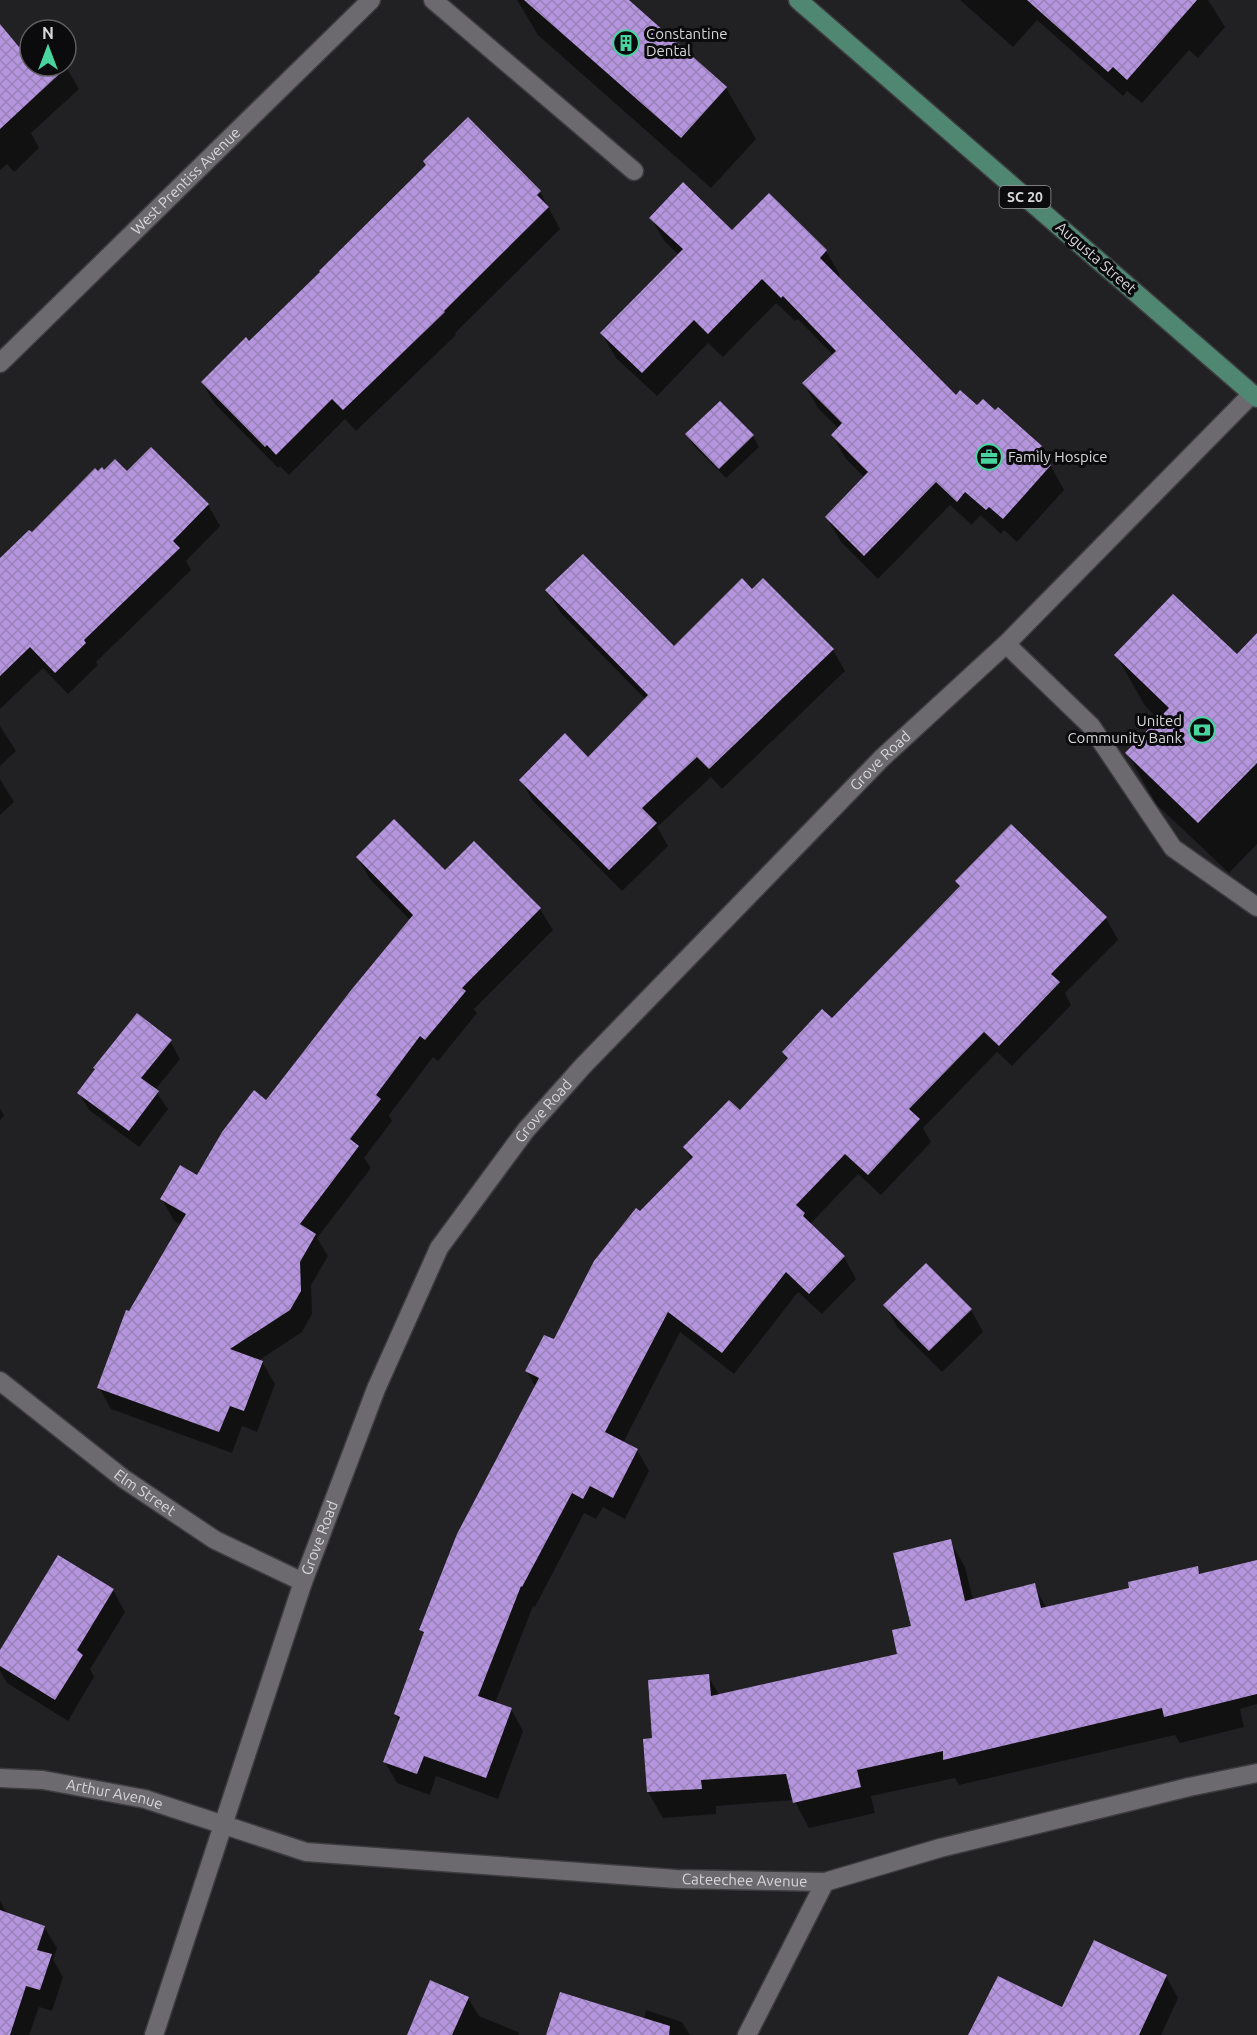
<svg xmlns="http://www.w3.org/2000/svg" width="1257" height="2035" font-family="Ubuntu,sans-serif">
  <style>
    .shadow { fill: #0007 }
    .building { fill: url(#building-cross-hatch) }
    .lines { fill: none; stroke-linecap: round; stroke-linejoin: round }
    .service-casing { stroke: #3c3b3e; stroke-width: 21 }
    .minor-casing { stroke: #3c3b3e; stroke-width: 21 }
    .secondary-casing { stroke: #3c3b3e; stroke-width: 21 }
    .primary-casing { stroke: #3c3b3e; stroke-width: 21 }
    .service { stroke: #6c6a6e; stroke-width: 18 }
    .minor { stroke: #6c6a6e; stroke-width: 18 }
    .secondary { stroke: #6c6a6e; stroke-width: 18 }
    .primary { stroke: #4f8772; stroke-width: 18 }
    .labels { text-anchor: middle; stroke-width: 6; stroke-linejoin: round; paint-order: stroke }
    .shield { fill: #0b0a0c; stroke: #9a999b; stroke-width: 1.5 }
    .shield-label { font-size: 14px; font-weight: bold; fill: #d7d6d8 }
    .poi-label { font-size: 15px; fill: #d7d6d8; stroke: #0b0a0c; text-anchor: start }
    .street-label { font-size: 15px; fill: #d7d6d8; stroke: #0b0a0c }
  </style>
  <defs>
    <pattern id="building-cross-hatch" width="8" height="8" patternUnits="userSpaceOnUse" patternTransform="scale(1.5)"><rect width="8" height="8" fill="#b595de"/><path d="M0 0l8 8M0 8l8-8" fill="none" stroke="#9880b7"/></pattern>
  </defs>
  <rect width="100%" height="100%" fill="#212023"/>
  <g class="shadow">
    <polygon points="517,0 627,0 726,88 756,139 711,188 538,35"/>
    <polygon points="960,0 1208,0 1225,27 1198,58 1189,50 1142,103 1127,91 1123,96 1037,20 1013,47"/>
    <polygon points="30,39 30,66 66,67 79,89 31,133 39,148 14,172 7,164 0,170 0,51 19,49"/>
    <polygon points="540,192 560,229 455,333 456,335 356,431 345,419 289,475 280,466 278,468 215,404 202,382 249,343"/>
    <polygon points="769,195 826,251 840,275 838,278 956,397 977,407 1041,447 1064,490 1017,542 1004,530 1001,534 980,515 972,525 950,505 878,579 841,542 827,518 865,478 846,459 832,435 839,429 818,408 804,384 833,355 798,319 795,321 776,303 723,357 708,343 657,396 616,358 602,334 679,255 665,242 651,218 733,232"/>
    <polygon points="687,435 753,436 759,447 726,478 693,445"/>
    <polygon points="105,472 127,473 208,505 220,526 186,561 191,570 96,662 98,665 68,694 43,668 0,709 0,560 32,534 98,473"/>
    <polygon points="547,590 673,648 752,591 833,650 845,671 722,789 711,777 657,827 668,846 622,891 533,801 521,780 588,759 646,700 560,612"/>
    <polygon points="1257,635 1257,844 1229,873 1156,804 1127,753 1159,720 1145,706 1116,655 1237,656"/>
    <polygon points="0,726 16,751 0,766"/>
    <polygon points="0,779 14,802 0,815"/>
    <polygon points="474,843 540,909 553,930 474,1009 477,1013 438,1061 433,1057 389,1115 392,1121 364,1158 371,1168 317,1238 328,1256 311,1285 312,1314 302,1332 258,1361 262,1362 275,1384 257,1432 242,1426 232,1453 111,1409 99,1388 130,1313 182,1225 174,1221 162,1199 197,1177 267,1103 410,920 370,879 357,857 445,872"/>
    <polygon points="956,882 1106,918 1118,940 1065,993 1071,1005 1012,1066 997,1052 923,1128 931,1142 881,1195 858,1174 810,1224 844,1257 856,1279 822,1314 798,1292 734,1374 680,1332 623,1443 637,1450 649,1471 625,1519 603,1507 596,1519 584,1513 535,1607 533,1606 495,1703 511,1709 523,1731 498,1799 436,1776 430,1795 397,1783 385,1762 400,1722 395,1714 424,1636 421,1630 536,1388 527,1371 554,1341 640,1213 692,1160 685,1148 740,1112 788,1060 783,1052 832,1020 960,888"/>
    <polygon points="170,1041 180,1059 155,1090 168,1109 139,1147 89,1110 79,1093"/>
    <polygon points="0,1109 4,1116 0,1120"/>
    <polygon points="926,1265 971,1310 983,1332 942,1372 897,1327 885,1305"/>
    <polygon points="950,1541 965,1567 973,1600 1034,1585 1047,1609 1131,1589 1197,1568 1201,1575 1257,1561 1257,1704 1240,1709 1244,1727 1180,1743 1175,1735 959,1785 955,1778 871,1796 875,1813 809,1828 794,1800 716,1806 716,1814 663,1818 648,1792 644,1741 654,1740 708,1676 720,1696 899,1655 913,1627"/>
    <polygon points="113,1590 125,1612 90,1669 94,1677 68,1721 7,1683 0,1671 0,1653"/>
    <polygon points="0,1901 8,1915 44,1927 57,1948 53,1960 63,1977 52,2011 39,2007 29,2035 0,2035"/>
    <polygon points="1166,1976 1178,1998 1161,2035 970,2035 1057,2020"/>
    <polygon points="468,1998 479,2016 518,2032 519,2035 409,2035"/>
    <polygon points="646,2010 682,2022 690,2035 547,2035 644,2020"/>
  </g>
  <g class="building">
    <polygon points="524,0 629,0 727,87 681,138"/>
    <polygon points="1027,0 1197,0 1127,80 1113,67 1108,72"/>
    <polygon points="0,24 19,47 30,37 30,66 66,65 68,66 0,129"/>
    <polygon points="468,117 541,191 537,195 549,207 444,311 445,312 343,410 332,399 276,455 267,445 265,447 201,382 246,337 249,341 320,272 319,271 426,165 423,161"/>
    <polygon points="683,182 732,230 769,193 827,250 820,258 956,395 960,390 977,405 983,399 995,410 998,407 1042,446 1037,452 1051,465 1003,519 989,507 986,510 965,492 957,502 936,482 864,556 825,517 868,472 831,435 842,423 802,383 836,351 783,296 781,298 762,279 708,334 694,320 642,373 600,333 683,249 649,218"/>
    <polygon points="720,401 754,435 719,469 685,434"/>
    <polygon points="151,447 209,504 173,541 180,548 84,640 86,643 55,673 30,647 0,676 0,558 29,530 32,532 95,468 98,471 102,467 104,470 115,459 127,471"/>
    <polygon points="583,554 674,646 742,578 752,589 763,578 834,649 709,769 697,757 642,808 657,823 609,870 519,780 565,733 588,757 648,695 545,590"/>
    <polygon points="1173,594 1237,654 1257,633 1257,763 1198,823 1125,753 1169,708 1114,655"/>
    <polygon points="394,819 445,870 474,841 541,908 462,988 466,991 425,1040 420,1036 376,1095 381,1099 350,1139 359,1146 300,1224 316,1234 300,1262 301,1291 290,1310 230,1349 263,1361 244,1411 230,1406 219,1432 97,1388 126,1310 129,1311 186,1214 160,1199 180,1165 197,1175 222,1132 254,1090 266,1100 352,989 413,915 356,857"/>
    <polygon points="1011,824 1107,917 1051,974 1060,982 999,1046 984,1032 909,1109 920,1119 868,1175 845,1154 796,1205 805,1213 803,1216 845,1256 809,1294 786,1272 722,1353 668,1312 605,1432 638,1449 613,1498 590,1486 583,1499 572,1493 522,1587 521,1586 478,1696 512,1708 486,1778 424,1756 417,1774 383,1762 400,1717 394,1714 424,1632 419,1630 457,1534 539,1378 525,1371 544,1335 554,1339 594,1261 636,1208 640,1211 693,1157 683,1147 729,1100 740,1110 788,1058 782,1052 822,1009 832,1018 960,886 955,881"/>
    <polygon points="137,1013 172,1040 141,1078 159,1091 129,1131 77,1093 95,1069 93,1068"/>
    <polygon points="926,1263 972,1309 929,1351 883,1305"/>
    <polygon points="951,1539 965,1601 1035,1583 1041,1608 1129,1588 1128,1582 1198,1566 1199,1574 1257,1560 1257,1694 1164,1717 1162,1708 943,1760 943,1751 857,1770 861,1787 793,1803 786,1774 701,1780 702,1789 647,1792 643,1739 652,1738 648,1680 709,1674 711,1696 897,1654 892,1630 911,1626 893,1553"/>
    <polygon points="58,1555 114,1589 77,1650 83,1655 55,1700 0,1666 0,1650"/>
    <polygon points="0,1910 45,1926 37,1950 52,1954 40,1990 26,1986 10,2035 0,2035"/>
    <polygon points="1094,1940 1167,1975 1139,2035 968,2035 998,1976 1062,2007"/>
    <polygon points="430,1980 469,1997 452,2035 407,2035"/>
    <polygon points="560,1992 670,2026 669,2035 546,2035"/>
  </g>
  <g class="lines">
    <g class="service-casing">
      <g id="service">
        <polyline points="433,0 634,171"/>
        <polyline points="1006,644 1091,726 1173,848 1257,907"/>
        <polyline points="747,2035 825,1882"/>
      </g>
    </g>
    <g class="minor-casing">
      <g id="minor">
        <path id="s1" d="M0,363L371,0"/>
        <path id="s2" d="M0,1381L124,1479L215,1540L303,1582"/>
        <path id="s3" d="M0,1778L43,1780L145,1799L306,1852L676,1879L825,1882L940,1848L1189,1787L1257,1773"/>
      </g>
    </g>
    <g class="secondary-casing">
      <g id="secondary">
        <path id="s4" d="M154,2035L303,1582L376,1389L439,1248L526,1130L583,1066L882,758L1006,644L1252,394"/>
      </g>
    </g>
    <g class="primary-casing">
      <polyline id="primary" points="798,0 1257,398"/>
    </g>
    <use href="#service" class="service"/>
    <use href="#minor" class="minor"/>
    <use href="#secondary" class="secondary"/>
    <use href="#primary" class="primary"/>
  </g>
  <defs>
    <g id="building-ring" transform="scale(1.35)"><circle r="9.5" fill="#0b0a0c" stroke="#47d49e" stroke-width="1.5"/><path d="M-4-6H4V6H1V3H-1V6H-4ZM-2.5-4.3h1.7v1.8h-1.7ZM.8-4.3h1.7v1.8H.8ZM-2.5-1h1.7V.8h-1.7ZM.8-1h1.7V.8H.8Z" fill="#47d49e"/></g>
    <g id="office-ring" transform="scale(1.35)"><circle r="9.5" fill="#0b0a0c" stroke="#47d49e" stroke-width="1.5"/><path d="M-6-3h4V-5.5h4V-3h4V5H-6ZM-1-4.5V-3h2v-1.5ZM-6 0V1H6V0Z" fill="#47d49e"/></g>
    <g id="bank-ring" transform="scale(1.35)"><circle r="9.5" fill="#0b0a0c" stroke="#47d49e" stroke-width="1.5"/><path d="M-6-4H6V4H-6ZM0-2.3a2.3 2.3 0 1 0 0 4.6a2.3 2.3 0 1 0 0-4.6Z" fill="#47d49e"/></g>
  </defs>
  <g fill-rule="evenodd">
    <use href="#building-ring" x="626" y="43"/>
    <use href="#office-ring" x="989" y="457"/>
    <use href="#bank-ring" x="1202" y="730"/>
  </g>
  <g class="labels">
    <rect class="shield" x="999.5" y="186" width="51" height="22" rx="4.5"/>
    <g class="shield-label">
      <text x="1025" y="202">SC 20</text>
    </g>
    <g class="poi-label">
      <text x="646" y="39">Constantine<tspan x="646" dy="17">Dental</tspan></text>
      <text x="1008" y="462">Family Hospice</text>
      <text x="1182" y="726" text-anchor="end">United<tspan x="1182" dy="17">Community Bank</tspan></text>
    </g>
    <g class="street-label">
      <text dy="5" stroke="none"><textPath href="#s1" startOffset="260">West Prentiss Avenue</textPath></text>
      <text transform="translate(1096 258) rotate(41)" y="5">Augusta Street</text>
      <text dy="5" stroke="none"><textPath href="#s4" startOffset="1496">Grove Road</textPath></text>
      <text dy="5" stroke="none"><textPath href="#s4" startOffset="1010">Grove Road</textPath></text>
      <text dy="5" stroke="none"><textPath href="#s2" startOffset="183">Elm Street</textPath></text>
      <text dy="5" stroke="none"><textPath href="#s4" startOffset="524">Grove Road</textPath></text>
      <text dy="5" stroke="none"><textPath href="#s3" startOffset="116">Arthur Avenue</textPath></text>
      <text dy="5" stroke="none"><textPath href="#s3" startOffset="756">Cateechee Avenue</textPath></text>
    </g>
  </g>
  <g transform="translate(48 48)"><circle r="28" fill="#0b0a0c" stroke="#5d5c5e" stroke-width="1.5"/>
  <path d="M0-4.5L10 22L0 15L-10 22Z" fill="#47d49e"/>
  <text y="-9" font-size="16" font-weight="bold" text-anchor="middle" fill="#d7d6d8">N</text>
  </g>
</svg>
